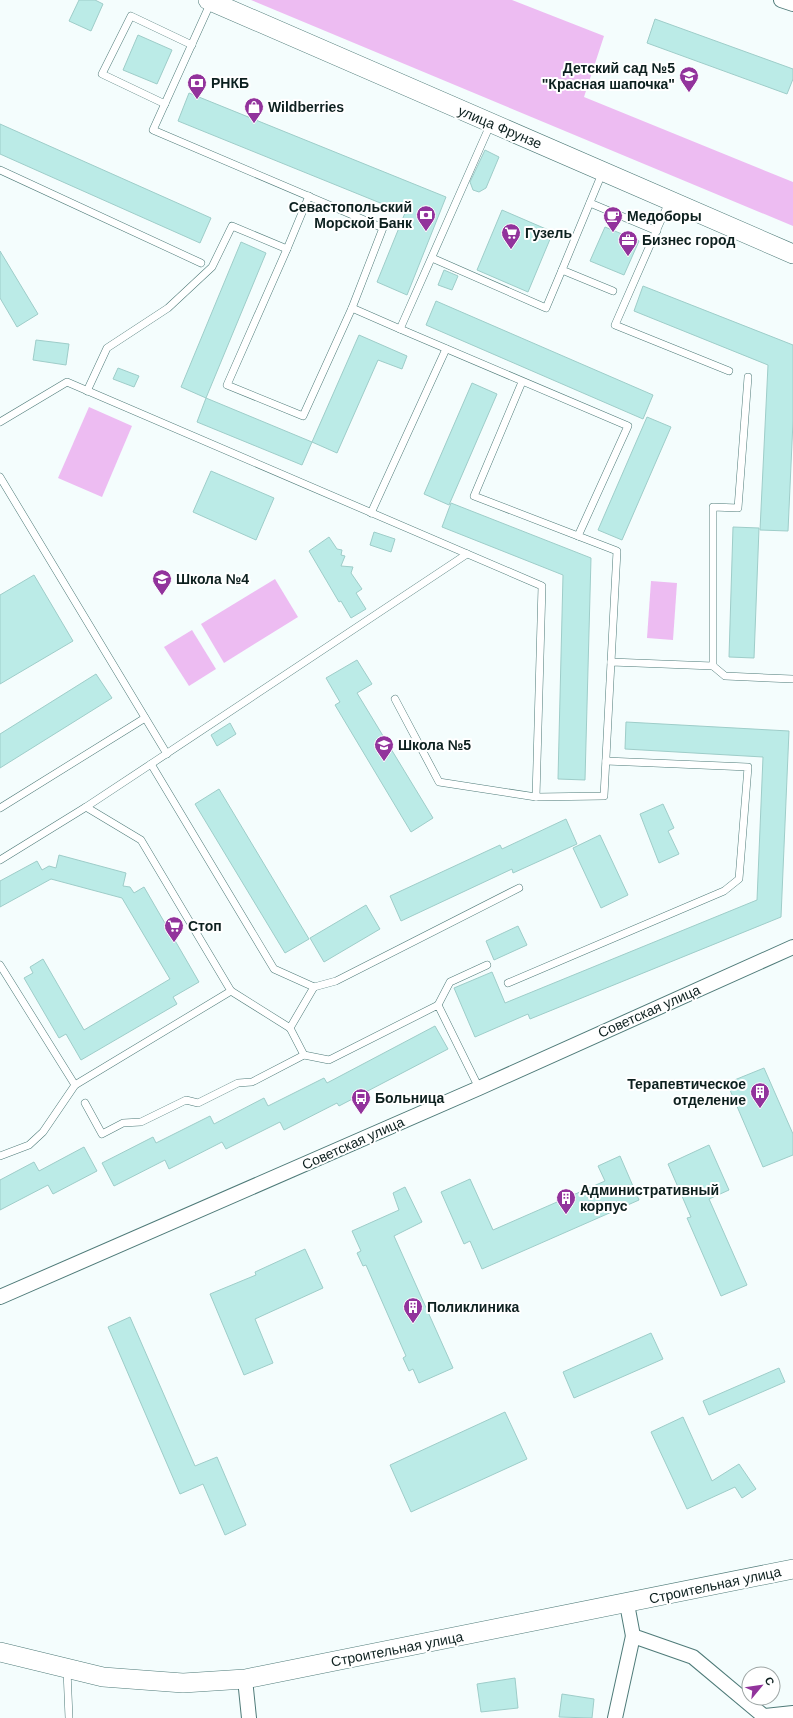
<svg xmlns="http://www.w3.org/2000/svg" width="793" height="1718" font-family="Helvetica,sans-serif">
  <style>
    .green { fill: #edbcf2 }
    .building { fill: #bbebe7; stroke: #9ecdc9 }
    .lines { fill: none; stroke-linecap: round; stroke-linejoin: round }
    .lane-casing { stroke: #4f7b79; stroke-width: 8 }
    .street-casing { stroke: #4f7b79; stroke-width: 16 }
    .secondary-casing { stroke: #4f7b79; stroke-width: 20 }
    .lane { stroke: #fff; stroke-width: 7 }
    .street { stroke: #fff; stroke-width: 14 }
    .secondary { stroke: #fff; stroke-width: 19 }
    .labels { text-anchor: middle; stroke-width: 4; stroke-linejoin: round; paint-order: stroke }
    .poi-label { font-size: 14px; font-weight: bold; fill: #0d201f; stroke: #fff; text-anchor: start }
    .street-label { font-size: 14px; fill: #0d201f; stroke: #fff }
  </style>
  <rect width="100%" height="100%" fill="#f4fdfd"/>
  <g class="green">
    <polygon points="251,0 512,0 604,36 584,97 793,182 793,226"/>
    <polygon points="89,407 132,426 102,497 58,478"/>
    <polygon points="275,579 298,617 224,663 201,624"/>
    <polygon points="651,581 677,583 673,640 647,638"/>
    <polygon points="192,630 216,669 189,686 164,647"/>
  </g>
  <g class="building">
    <polygon points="79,0 95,0 103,4 91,31 69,21"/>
    <polygon points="655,19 793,69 793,79 787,94 647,43"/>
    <polygon points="138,35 172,50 157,84 123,70"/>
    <polygon points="189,93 446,197 407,295 377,282 405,213 178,121"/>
    <polygon points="0,124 211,218 200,243 0,154"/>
    <polygon points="485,150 499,157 486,188 479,192 473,190 470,182"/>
    <polygon points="502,210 553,232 528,292 477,270"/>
    <polygon points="605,227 639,241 624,275 590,261"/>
    <polygon points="241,242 266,253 206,398 181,387"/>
    <polygon points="0,251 38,314 17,327 0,298"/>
    <polygon points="444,270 458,276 452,290 438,285"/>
    <polygon points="643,286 793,345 793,421 788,531 760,530 768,365 634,311"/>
    <polygon points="436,301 653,395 643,419 426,325"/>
    <polygon points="359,335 407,356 402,369 378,360 337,453 312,442"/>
    <polygon points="36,340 69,344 66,365 33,360"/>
    <polygon points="118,368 139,376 134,387 113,379"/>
    <polygon points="472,383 497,394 449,505 424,494"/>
    <polygon points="206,398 312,442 302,465 197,422"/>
    <polygon points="647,417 671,427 622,540 598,530"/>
    <polygon points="211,471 274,498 256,540 193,512"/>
    <polygon points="451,503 591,558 585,780 558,779 563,575 442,527"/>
    <polygon points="733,527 759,528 754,658 729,657"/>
    <polygon points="374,532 395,539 391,552 370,545"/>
    <polygon points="329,537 337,549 342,550 341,555 345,556 341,566 353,567 351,573 362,589 356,593 366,609 351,618 341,601 339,602 309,551"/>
    <polygon points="34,575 73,641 0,684 0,595"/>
    <polygon points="357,660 372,684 357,693 433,818 411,832 335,705 340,702 326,678"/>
    <polygon points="96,674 112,698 0,768 0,734"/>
    <polygon points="626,722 789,731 781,917 530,1019 528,1014 475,1037 454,988 492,972 505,1003 757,900 763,757 625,749"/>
    <polygon points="230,723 236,734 217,746 211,735"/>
    <polygon points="219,789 309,939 285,953 195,804"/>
    <polygon points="663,804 674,828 668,831 679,854 659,863 640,814"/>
    <polygon points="566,819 577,844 513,873 512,869 401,921 390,896 500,845 502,849"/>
    <polygon points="600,835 628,895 601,908 573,848"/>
    <polygon points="59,855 126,873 123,886 130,887 134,893 144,887 199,982 173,997 177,1004 81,1060 66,1034 59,1038 24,978 33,973 30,967 43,959 84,1030 170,979 122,898 51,879 0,907 0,881 37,861 42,870 49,866 56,868"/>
    <polygon points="366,905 380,929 324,962 310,938"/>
    <polygon points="518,926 527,945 494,960 486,941"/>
    <polygon points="435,1026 448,1049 339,1106 337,1103 284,1130 280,1122 226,1149 222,1142 169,1169 165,1160 114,1186 102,1163 153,1137 156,1143 210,1116 214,1124 264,1098 268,1106 324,1078 327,1083"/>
    <polygon points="764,1068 793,1134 793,1155 763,1167 727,1083"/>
    <polygon points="709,1145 729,1190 709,1199 747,1285 721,1296 687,1218 691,1217 668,1164"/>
    <polygon points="84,1147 97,1171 53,1194 48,1185 0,1210 0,1180 34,1162 39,1171"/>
    <polygon points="620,1156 639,1200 482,1269 470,1241 464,1244 441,1192 470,1179 493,1230 605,1181 598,1166"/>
    <polygon points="405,1187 422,1222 394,1236 453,1368 419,1383 413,1369 409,1371 403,1358 406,1356 366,1265 363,1266 357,1253 361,1251 352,1231 399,1210 393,1193"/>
    <polygon points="305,1249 323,1288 255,1319 273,1363 244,1375 210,1294 256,1275 255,1272"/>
    <polygon points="130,1317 195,1466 217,1457 246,1525 225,1535 203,1484 180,1494 108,1327"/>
    <polygon points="651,1333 663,1359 574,1398 563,1372"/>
    <polygon points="779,1368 785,1382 709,1415 703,1401"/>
    <polygon points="505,1412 527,1459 411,1512 390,1465"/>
    <polygon points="683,1417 712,1481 739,1464 756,1489 742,1498 735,1487 687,1509 651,1432"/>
    <polygon points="515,1678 518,1708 481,1712 477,1684"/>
    <polygon points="562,1694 594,1699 592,1718 559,1717"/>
  </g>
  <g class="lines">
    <g class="lane-casing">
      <g id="lane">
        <polyline points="211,2 153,130 383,228 352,308"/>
        <polyline points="165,104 102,74 131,16 192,45"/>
        <polyline points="0,170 201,263"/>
        <polyline points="603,171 562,270 613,291"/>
        <polyline points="309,196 287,249 227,385 303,416 352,308 400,329 491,123"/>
        <polyline points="669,202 615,325 729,371"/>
        <polyline points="590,203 657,231"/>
        <polyline points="432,258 546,308 562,270"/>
        <polyline points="400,329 628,426 578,536 617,551 611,662"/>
        <polyline points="522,382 474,496 578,536"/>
        <polyline points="87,391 107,348 168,308 212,267 232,226 287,249"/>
        <polyline points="0,422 67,382 542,586 536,797"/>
        <polyline points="0,477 167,754"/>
        <polyline points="371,513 446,349"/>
        <polyline points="713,666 713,507 738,508 748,377"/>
        <polyline points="395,699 439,782 536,797 604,796 611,662 713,666 725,676 793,679"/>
        <polyline points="151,764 467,554"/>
        <polyline points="86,807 151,764 274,969 314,987 336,981 519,888"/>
        <polyline points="0,808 145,718"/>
        <polyline points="0,860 86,807 141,840 231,991 75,1085 43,1132 29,1145 0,1156"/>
        <polyline points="0,965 75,1085"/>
        <polyline points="508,983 724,891 739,879 748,767 606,761"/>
        <polyline points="231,991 290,1028"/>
        <polyline points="438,1005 450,982 487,965"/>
        <polyline points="304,1055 290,1028 314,987"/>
        <polyline points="85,1103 102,1134 123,1123 141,1122 186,1100 198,1103 238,1083 252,1082 304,1055 329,1060 438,1005 479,1088"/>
        <polyline points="67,1670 69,1718"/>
      </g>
    </g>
    <g class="street-casing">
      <g id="street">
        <polyline points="781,0 793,4"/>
        <polyline points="0,1297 479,1088 793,947"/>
        <polyline points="627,1604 633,1636 693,1657 766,1718"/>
        <polyline points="245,1679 249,1718"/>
        <polyline points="765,1716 793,1713"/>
        <polyline points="615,1718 633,1636"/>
      </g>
    </g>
    <g class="secondary-casing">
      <g id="secondary">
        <polyline points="208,0 793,254"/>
        <polyline points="0,1652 103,1677 183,1683 245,1679 793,1569"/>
      </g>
    </g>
    <use href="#lane" class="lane"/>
    <use href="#street" class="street"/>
    <use href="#secondary" class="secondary"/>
  </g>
  <defs>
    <g id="school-pin" transform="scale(1)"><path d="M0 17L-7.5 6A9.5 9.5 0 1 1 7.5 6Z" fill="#92339c" stroke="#fff"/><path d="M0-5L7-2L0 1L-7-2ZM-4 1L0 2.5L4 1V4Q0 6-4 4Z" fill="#fff"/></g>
    <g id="bank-pin" transform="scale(1)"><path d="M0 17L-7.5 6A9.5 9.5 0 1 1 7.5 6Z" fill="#92339c" stroke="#fff"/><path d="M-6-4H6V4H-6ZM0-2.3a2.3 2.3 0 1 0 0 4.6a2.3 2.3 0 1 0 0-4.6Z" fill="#fff"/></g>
    <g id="shop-pin" transform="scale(1)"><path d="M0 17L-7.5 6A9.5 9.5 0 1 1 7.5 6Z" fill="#92339c" stroke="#fff"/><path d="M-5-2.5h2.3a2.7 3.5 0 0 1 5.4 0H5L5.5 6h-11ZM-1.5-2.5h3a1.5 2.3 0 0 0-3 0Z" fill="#fff"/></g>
    <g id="cafe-pin" transform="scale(1)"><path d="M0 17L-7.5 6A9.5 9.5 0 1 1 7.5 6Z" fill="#92339c" stroke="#fff"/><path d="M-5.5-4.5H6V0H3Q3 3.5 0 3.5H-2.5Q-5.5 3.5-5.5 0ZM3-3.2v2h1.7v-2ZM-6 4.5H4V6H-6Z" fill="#fff"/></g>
    <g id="supermarket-pin" transform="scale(1)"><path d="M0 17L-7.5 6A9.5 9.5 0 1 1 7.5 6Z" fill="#92339c" stroke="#fff"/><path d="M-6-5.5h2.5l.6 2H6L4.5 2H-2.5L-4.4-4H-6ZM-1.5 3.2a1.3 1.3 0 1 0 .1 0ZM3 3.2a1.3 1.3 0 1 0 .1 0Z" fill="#fff"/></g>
    <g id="office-pin" transform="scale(1)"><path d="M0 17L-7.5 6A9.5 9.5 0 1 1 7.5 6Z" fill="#92339c" stroke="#fff"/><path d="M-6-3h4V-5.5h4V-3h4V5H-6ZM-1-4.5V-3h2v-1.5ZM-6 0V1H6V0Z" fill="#fff"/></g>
    <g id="building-pin" transform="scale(1)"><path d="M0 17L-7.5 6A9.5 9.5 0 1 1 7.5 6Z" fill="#92339c" stroke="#fff"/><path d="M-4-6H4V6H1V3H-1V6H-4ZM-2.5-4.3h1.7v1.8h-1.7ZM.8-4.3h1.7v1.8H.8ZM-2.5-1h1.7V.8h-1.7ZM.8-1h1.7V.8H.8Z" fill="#fff"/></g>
    <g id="bus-pin" transform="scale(1)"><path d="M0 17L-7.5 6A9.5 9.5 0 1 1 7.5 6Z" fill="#92339c" stroke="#fff"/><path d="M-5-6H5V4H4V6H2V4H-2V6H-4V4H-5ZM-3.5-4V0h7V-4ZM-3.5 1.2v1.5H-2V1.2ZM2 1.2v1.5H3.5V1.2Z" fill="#fff"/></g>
  </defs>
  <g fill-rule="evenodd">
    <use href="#school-pin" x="689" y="76"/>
    <use href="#bank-pin" x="197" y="83"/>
    <use href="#shop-pin" x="254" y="107"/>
    <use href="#bank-pin" x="426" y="215"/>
    <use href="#cafe-pin" x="613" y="216"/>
    <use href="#supermarket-pin" x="511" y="233"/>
    <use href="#office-pin" x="628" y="240"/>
    <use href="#school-pin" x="162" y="579"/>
    <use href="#school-pin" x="384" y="745"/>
    <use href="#supermarket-pin" x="174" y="926"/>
    <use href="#building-pin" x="760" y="1092"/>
    <use href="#bus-pin" x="361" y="1098"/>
    <use href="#building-pin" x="566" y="1198"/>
    <use href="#building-pin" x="413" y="1307"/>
  </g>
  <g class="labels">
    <g class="poi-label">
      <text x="675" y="73" text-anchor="end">Детский сад №5<tspan x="675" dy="16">"Красная шапочка"</tspan></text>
      <text x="211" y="88">РНКБ</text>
      <text x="268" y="112">Wildberries</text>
      <text x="412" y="212" text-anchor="end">Севастопольский<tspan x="412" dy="16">Морской Банк</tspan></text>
      <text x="627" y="221">Медоборы</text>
      <text x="525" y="238">Гузель</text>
      <text x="642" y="245">Бизнес город</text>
      <text x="176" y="584">Школа №4</text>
      <text x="398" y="750">Школа №5</text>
      <text x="188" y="931">Стоп</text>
      <text x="746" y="1089" text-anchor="end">Терапевтическое<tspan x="746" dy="16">отделение</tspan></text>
      <text x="375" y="1103">Больница</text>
      <text x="580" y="1195">Административный<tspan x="580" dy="16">корпус</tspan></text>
      <text x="427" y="1312">Поликлиника</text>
    </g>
    <g class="street-label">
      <text transform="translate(500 127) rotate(23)" y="5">улица Фрунзе</text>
      <text transform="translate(649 1011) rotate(-24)" y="5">Советская улица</text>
      <text transform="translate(353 1143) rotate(-24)" y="5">Советская улица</text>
      <text transform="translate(715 1585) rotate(-12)" y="5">Строительная улица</text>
      <text transform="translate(397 1649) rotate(-11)" y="5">Строительная улица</text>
    </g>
  </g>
  <g transform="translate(761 1686) rotate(61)"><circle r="19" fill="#ffffff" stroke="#9ea6a5"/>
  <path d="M0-3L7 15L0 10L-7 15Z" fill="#92339c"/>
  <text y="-6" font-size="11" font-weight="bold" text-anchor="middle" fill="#0d201f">С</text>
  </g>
</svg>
